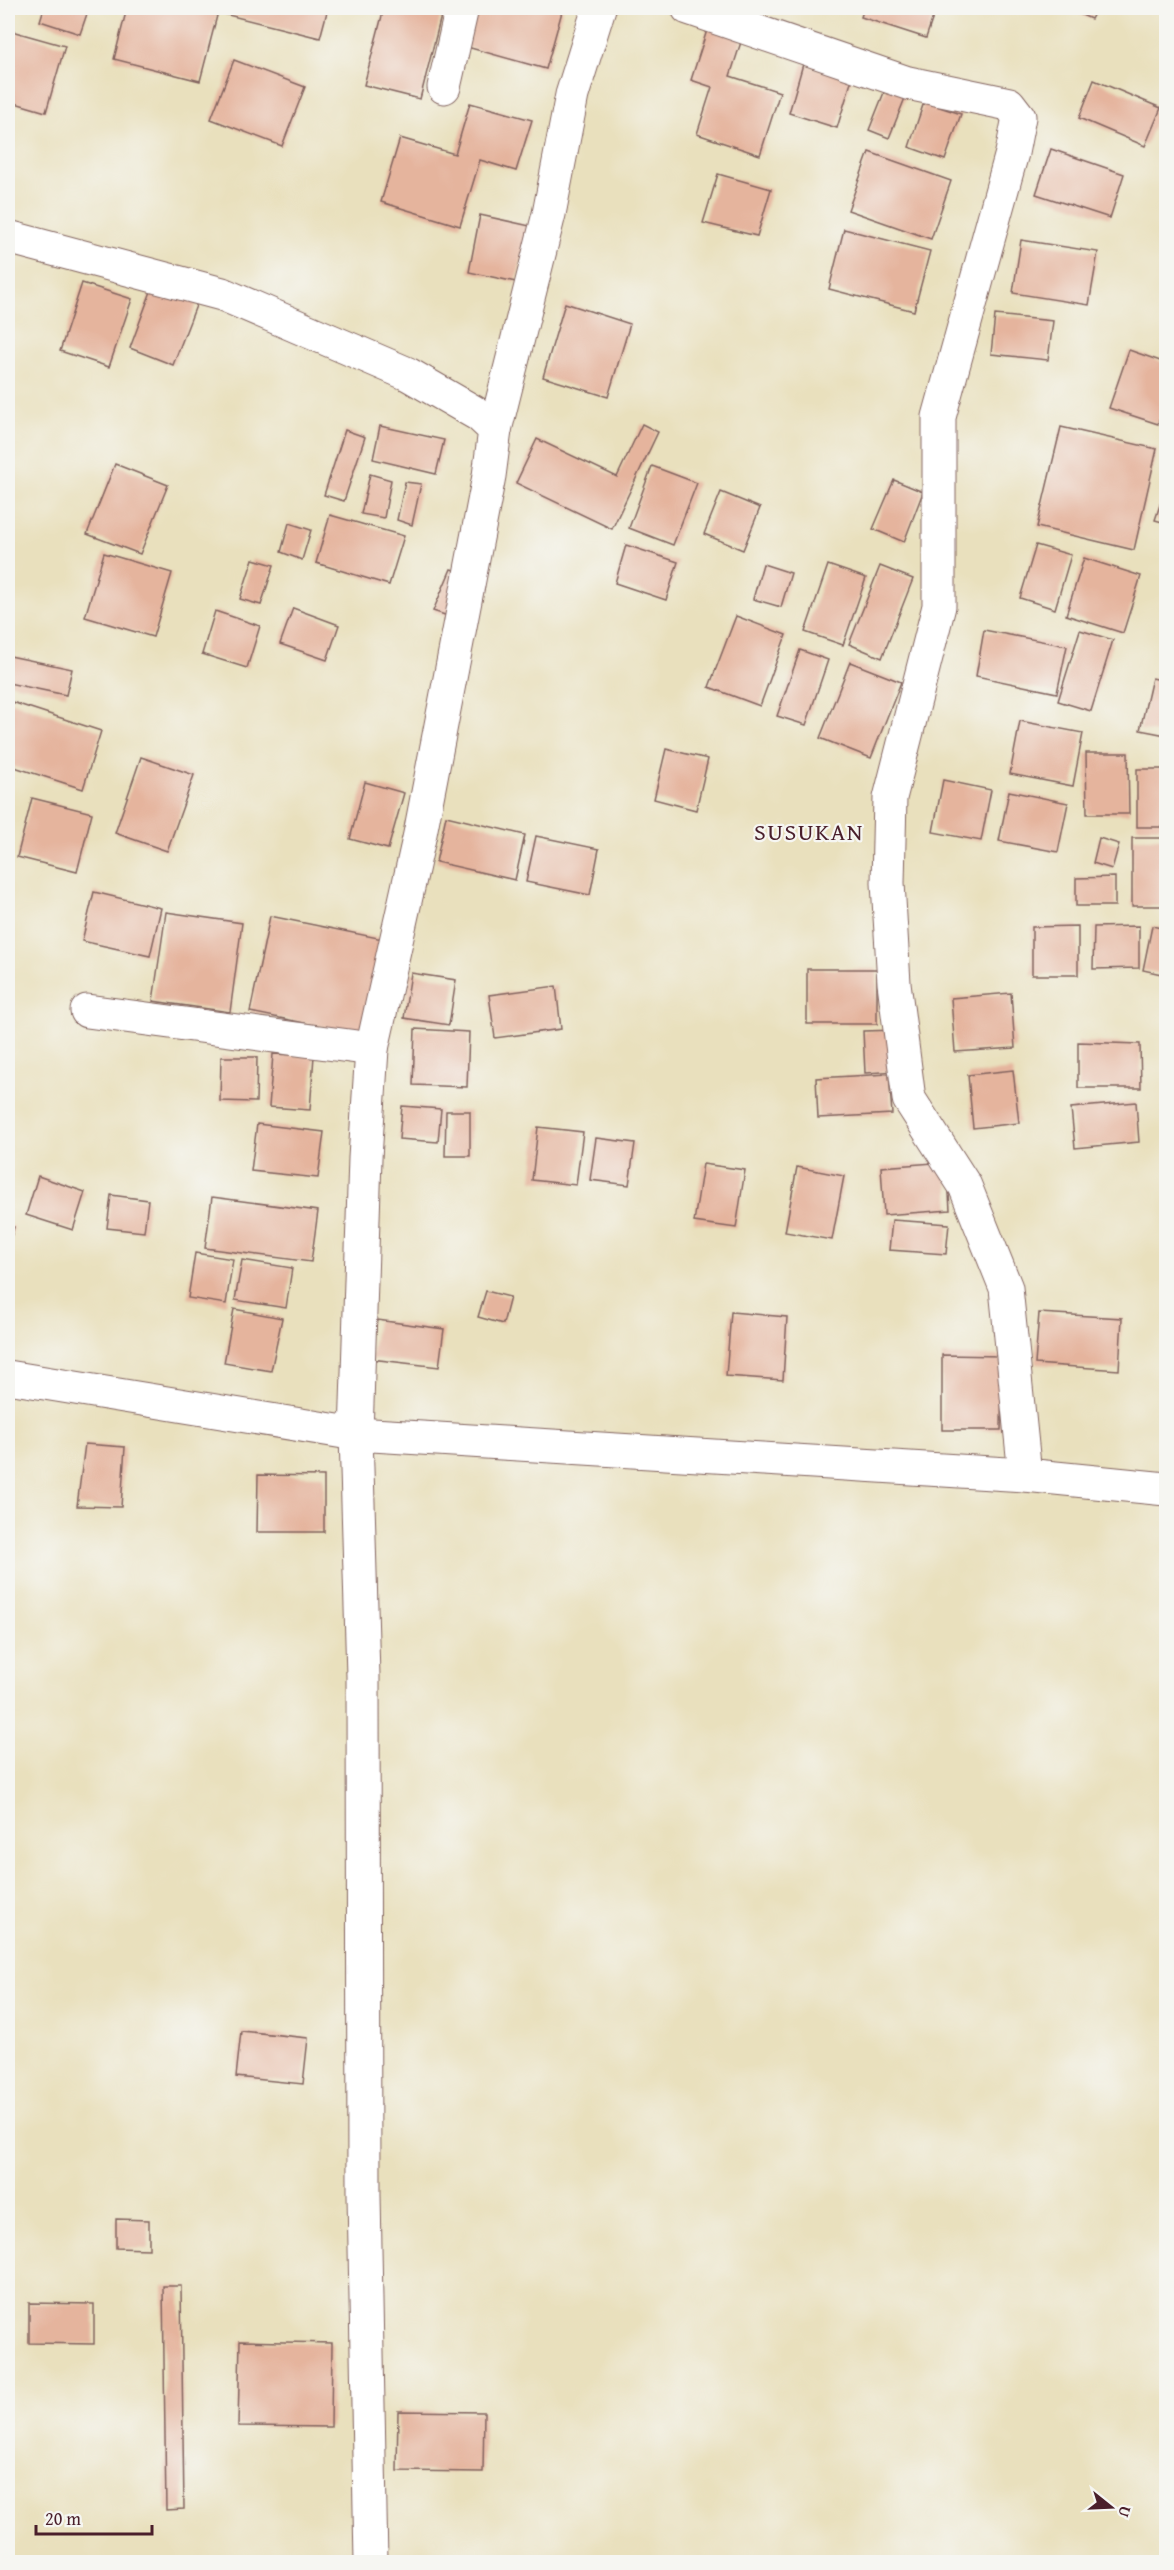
<svg xmlns="http://www.w3.org/2000/svg" width="1174" height="2570" font-family="'Gentium Book Plus',serif">
  <style>
    .building { fill: #e5b49d }
    .lines { fill: none; stroke-linecap: round; stroke-linejoin: round }
    .minor-casing { stroke: #82635e; stroke-width: 35 }
    .minor { stroke: #fff; stroke-width: 33 }
    .labels { text-anchor: middle; stroke-width: 4.5; stroke-linejoin: round; paint-order: stroke }
    .quarter-label { font-size: 24px; letter-spacing: 1.5px; fill: #4a1f2b; stroke: #f6f6f2 }
  </style>
  <rect width="100%" height="100%" fill="#f6f6f2"/>
  <filter id="ink" filterUnits="userSpaceOnUse"><feTurbulence type="fractalNoise" baseFrequency=".0167" numOctaves="2"/><feDisplacementMap in="SourceGraphic" scale="12" xChannelSelector="R" yChannelSelector="G"/><feConvolveMatrix kernelMatrix="1 2 1 2 8 2 1 2 1" color-interpolation-filters="sRGB"/></filter>
  <filter id="wash" filterUnits="userSpaceOnUse"><feTurbulence type="fractalNoise" baseFrequency=".008" numOctaves="4" result="noise"/><feDisplacementMap in="SourceGraphic" scale="24" xChannelSelector="R" yChannelSelector="G"/><feGaussianBlur stdDeviation="1.35" result="paint"/><feColorMatrix in="noise" values="0 0 0 0 0 0 0 0 0 0 0 0 0 0 0 0 0 1.4 0 .05"/><feComposite in="paint" operator="in"/></filter>
  <g filter="url(#wash)">
    <rect width="100%" height="100%" fill="#e9e0bd"/>
    <g id="blocks">
      <g class="building">
        <polygon points="44,8 89,8 80,34 40,21"/>
        <polygon points="127,8 219,8 200,81 114,59"/>
        <polygon points="225,8 328,8 320,38 224,14"/>
        <polygon points="384,8 443,8 420,99 364,85"/>
        <polygon points="477,8 563,8 546,69 467,47"/>
        <polygon points="864,8 936,8 926,38 861,17"/>
        <polygon points="1066,8 1097,8 1091,19"/>
        <polygon points="708,27 742,39 730,76 780,92 760,155 697,134 712,87 691,80"/>
        <polygon points="8,30 65,46 46,112 8,101"/>
        <polygon points="234,60 305,87 282,146 211,119"/>
        <polygon points="803,64 852,79 837,128 789,113"/>
        <polygon points="1094,80 1161,108 1145,146 1079,118"/>
        <polygon points="887,85 907,93 889,138 869,130"/>
        <polygon points="924,102 961,114 945,160 909,147"/>
        <polygon points="470,103 532,120 516,171 480,160 460,226 381,202 400,138 455,154"/>
        <polygon points="1051,149 1124,174 1110,218 1036,194"/>
        <polygon points="869,152 951,181 931,239 848,210"/>
        <polygon points="718,174 771,189 757,236 703,223"/>
        <polygon points="480,215 530,226 516,282 469,272"/>
        <polygon points="844,229 930,251 914,311 829,289"/>
        <polygon points="1021,240 1098,252 1089,305 1013,293"/>
        <polygon points="82,283 132,299 109,367 60,351"/>
        <polygon points="153,286 197,303 173,365 130,348"/>
        <polygon points="565,303 630,324 608,397 543,377"/>
        <polygon points="995,315 1053,321 1048,360 991,354"/>
        <polygon points="1129,350 1166,363 1166,400 1158,424 1109,408"/>
        <polygon points="642,424 658,432 612,529 516,483 537,439 617,477"/>
        <polygon points="380,426 444,440 436,474 373,459"/>
        <polygon points="1061,427 1157,449 1134,550 1037,527"/>
        <polygon points="345,430 365,437 344,501 324,495"/>
        <polygon points="115,464 168,485 140,554 87,534"/>
        <polygon points="652,466 697,483 673,545 629,528"/>
        <polygon points="370,474 391,480 384,518 361,514"/>
        <polygon points="894,480 923,492 904,542 873,529"/>
        <polygon points="405,482 421,484 412,525 397,520"/>
        <polygon points="1166,487 1166,523 1155,520"/>
        <polygon points="721,492 760,508 743,550 704,534"/>
        <polygon points="330,515 404,536 389,585 316,563"/>
        <polygon points="289,523 311,530 302,560 281,552"/>
        <polygon points="626,545 678,562 666,600 615,583"/>
        <polygon points="1036,545 1071,555 1055,609 1020,598"/>
        <polygon points="104,553 172,573 153,637 85,617"/>
        <polygon points="1084,558 1141,576 1123,633 1066,615"/>
        <polygon points="253,559 274,565 261,605 240,599"/>
        <polygon points="763,564 791,573 781,607 753,599"/>
        <polygon points="828,565 866,578 843,645 805,632"/>
        <polygon points="880,566 913,579 882,658 849,644"/>
        <polygon points="451,569 463,573 451,617 433,611"/>
        <polygon points="293,608 339,625 327,660 280,644"/>
        <polygon points="215,611 260,626 247,668 202,654"/>
        <polygon points="736,616 786,635 760,706 709,687"/>
        <polygon points="984,630 1067,646 1057,693 976,676"/>
        <polygon points="1080,630 1113,640 1091,711 1058,701"/>
        <polygon points="800,650 828,660 806,725 777,716"/>
        <polygon points="10,656 72,669 66,695 8,683"/>
        <polygon points="850,662 901,682 871,758 820,738"/>
        <polygon points="1152,678 1166,681 1166,735 1140,730"/>
        <polygon points="9,701 101,731 83,789 8,765"/>
        <polygon points="1020,721 1083,733 1073,786 1010,774"/>
        <polygon points="666,749 708,759 696,810 654,799"/>
        <polygon points="1086,753 1128,753 1129,814 1087,814"/>
        <polygon points="141,757 194,775 167,851 115,833"/>
        <rect x="1137" y="769" width="29" height="58"/>
        <polygon points="943,780 991,790 981,841 933,832"/>
        <polygon points="365,782 404,793 388,849 350,839"/>
        <polygon points="1009,791 1068,803 1058,852 999,841"/>
        <polygon points="32,798 92,813 77,872 17,857"/>
        <polygon points="446,816 525,835 515,880 436,862"/>
        <polygon points="536,836 599,849 590,895 526,882"/>
        <polygon points="1099,838 1119,844 1112,869 1093,863"/>
        <rect x="1132" y="838" width="34" height="68"/>
        <polygon points="1115,877 1115,906 1076,906 1076,878"/>
        <polygon points="94,892 161,908 150,956 82,941"/>
        <polygon points="166,912 242,923 230,1012 153,1001"/>
        <polygon points="270,916 383,939 364,1035 250,1012"/>
        <polygon points="1078,926 1078,975 1032,975 1032,927"/>
        <polygon points="1139,926 1139,968 1093,969 1094,927"/>
        <polygon points="1152,926 1166,929 1166,975 1143,970"/>
        <rect x="807" y="969" width="70" height="55"/>
        <polygon points="411,973 456,980 449,1025 404,1018"/>
        <polygon points="556,986 561,1029 495,1038 489,995"/>
        <polygon points="1011,993 1015,1048 955,1052 951,998"/>
        <polygon points="415,1029 469,1032 467,1087 413,1085"/>
        <polygon points="899,1030 900,1071 865,1073 863,1031"/>
        <polygon points="1078,1042 1140,1044 1141,1088 1078,1088"/>
        <polygon points="273,1054 314,1056 310,1110 269,1107"/>
        <polygon points="221,1057 257,1057 256,1102 220,1101"/>
        <polygon points="1013,1070 1019,1123 973,1128 968,1075"/>
        <polygon points="889,1074 892,1114 818,1118 816,1078"/>
        <polygon points="1136,1102 1139,1142 1075,1148 1071,1108"/>
        <polygon points="402,1106 441,1109 438,1142 399,1139"/>
        <polygon points="446,1111 470,1111 470,1156 445,1156"/>
        <polygon points="257,1124 324,1132 318,1178 251,1171"/>
        <polygon points="538,1127 583,1132 576,1185 532,1180"/>
        <polygon points="596,1138 635,1143 629,1185 590,1180"/>
        <polygon points="947,1162 950,1210 884,1215 881,1167"/>
        <polygon points="703,1164 745,1170 736,1228 694,1222"/>
        <polygon points="797,1167 844,1176 832,1240 785,1232"/>
        <polygon points="38,1176 85,1192 73,1230 26,1215"/>
        <polygon points="111,1195 148,1200 144,1232 107,1228"/>
        <polygon points="212,1197 318,1211 311,1262 205,1248"/>
        <polygon points="892,1220 949,1224 946,1254 889,1250"/>
        <polygon points="8,1225 14,1227 8,1247"/>
        <polygon points="195,1253 233,1259 226,1304 188,1298"/>
        <polygon points="242,1260 292,1268 286,1308 235,1300"/>
        <polygon points="486,1291 510,1297 503,1324 478,1317"/>
        <polygon points="234,1309 282,1318 271,1371 224,1363"/>
        <polygon points="731,1312 787,1317 783,1380 726,1376"/>
        <polygon points="1039,1313 1122,1318 1119,1370 1035,1364"/>
        <polygon points="377,1320 444,1329 439,1367 371,1359"/>
        <polygon points="942,1355 1002,1356 1001,1430 942,1430"/>
        <polygon points="85,1444 125,1447 121,1507 77,1506"/>
        <polygon points="258,1475 324,1476 324,1532 257,1532"/>
        <polygon points="241,2031 308,2038 303,2084 236,2077"/>
        <polygon points="116,2219 149,2220 149,2249 116,2248"/>
        <polygon points="163,2286 181,2286 184,2509 166,2510"/>
        <polygon points="29,2303 94,2304 94,2344 29,2343"/>
        <polygon points="240,2341 332,2343 331,2427 238,2426"/>
        <polygon points="398,2411 484,2412 483,2472 397,2471"/>
      </g>
    </g>
  </g>
  <g filter="url(#ink)">
    <use href="#blocks" fill-opacity="0" stroke="#82635e" stroke-width="1.5"/>
    <g class="lines">
      <g class="minor-casing">
        <g id="minor">
          <polyline points="688,8 908,83 1009,104 1019,117 1012,153 939,417 939,606 890,798 888,883 894,983 909,1099 965,1186 1006,1288 1025,1475"/>
          <polyline points="444,87 462,8"/>
          <polyline points="8,237 222,294 408,374 479,415 495,430 489,476 420,834 372,1049 365,1158 356,1434 363,1676 364,2195 371,2562"/>
          <polyline points="495,430 549,214 572,95 599,8"/>
          <polyline points="87,1011 372,1049"/>
          <polyline points="8,1377 356,1434 1025,1475 1166,1489"/>
        </g>
      </g>
      <use href="#minor" class="minor"/>
    </g>
  </g>
  <g class="labels">
    <g class="quarter-label">
      <text x="809" y="840">SUSUKAN</text>
    </g>
  </g>
  <rect width="1174" height="2570" fill="none" stroke="#f6f6f2" stroke-width="30"/>
  <g transform="translate(1111 2507) rotate(108)" stroke="#f6f6f2" stroke-width="4.5" paint-order="stroke">
  <path d="M0-4.5L10 22L0 15L-10 22Z" fill="#4a1f2b"/>
  <text y="-9" font-size="16" font-weight="bold" text-anchor="middle" fill="#4a1f2b">U</text>
  </g>
  <path d="M36 2525v9h116v-9" fill="none" stroke="#4a1f2b" stroke-width="3"/>
  <text x="45" y="2525" font-size="18" fill="#4a1f2b" stroke="#f6f6f2" stroke-width="4.5" paint-order="stroke">20 m</text>
</svg>
